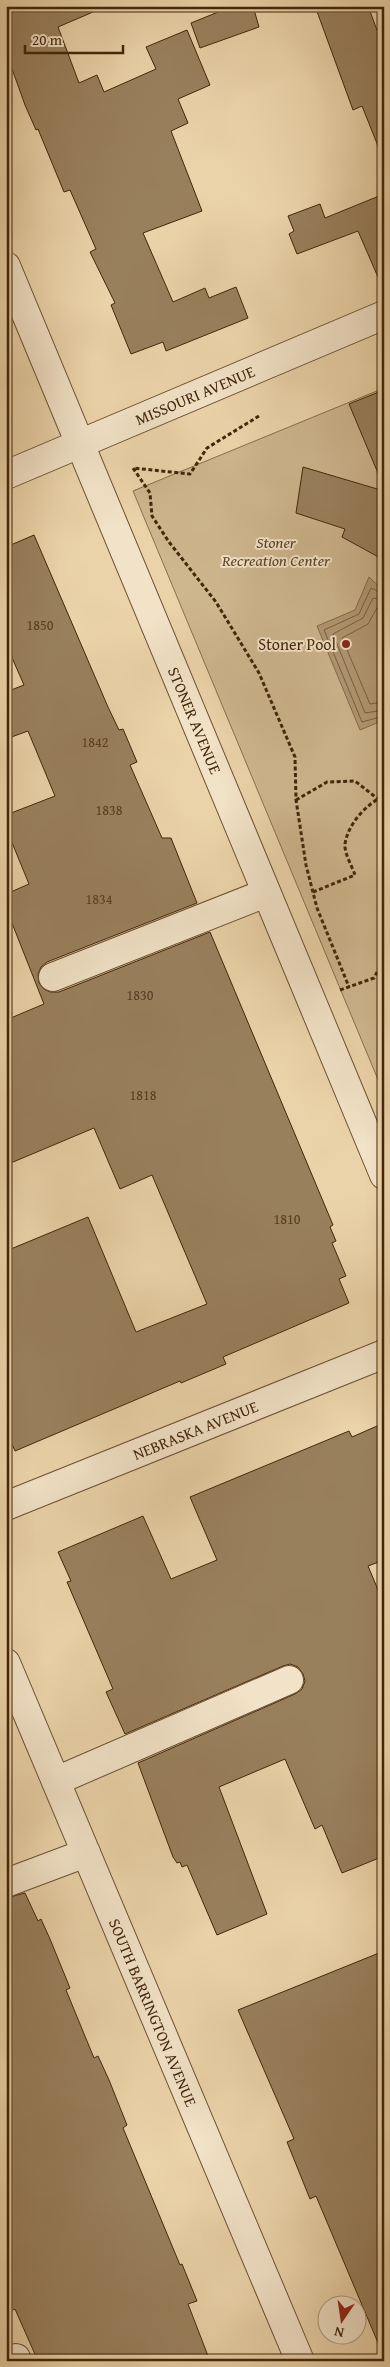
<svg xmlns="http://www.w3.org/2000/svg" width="390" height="2367" font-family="'Gentium Book Plus',serif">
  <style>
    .green { fill: #ceb68e; stroke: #886e4c }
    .water { fill: #b19873; stroke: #846a49 }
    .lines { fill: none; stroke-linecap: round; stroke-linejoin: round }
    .shore { stroke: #795f3f; stroke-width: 1 }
    .building { fill: #99805d; stroke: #41260b }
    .minor-casing { stroke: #6c5132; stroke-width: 30 }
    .path { stroke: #41260b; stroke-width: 3; stroke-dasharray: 4 2.5; stroke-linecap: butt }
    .minor { stroke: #f2e2c7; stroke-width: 28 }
    .poi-dot { fill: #8f2418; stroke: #f2e2c7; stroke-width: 2 }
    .labels { text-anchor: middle; stroke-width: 4; stroke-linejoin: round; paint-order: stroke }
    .number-label { font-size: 14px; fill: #573c20 }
    .street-label { font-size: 16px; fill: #41260b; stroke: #f2e2c7 }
    .park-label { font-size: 16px; font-style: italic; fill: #5d4325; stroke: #f2e2c7 }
    .poi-label { font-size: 16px; fill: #41260b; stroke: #f2e2c7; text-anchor: end }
  </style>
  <rect width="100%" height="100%" fill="#ebd3a9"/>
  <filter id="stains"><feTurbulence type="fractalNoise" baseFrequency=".004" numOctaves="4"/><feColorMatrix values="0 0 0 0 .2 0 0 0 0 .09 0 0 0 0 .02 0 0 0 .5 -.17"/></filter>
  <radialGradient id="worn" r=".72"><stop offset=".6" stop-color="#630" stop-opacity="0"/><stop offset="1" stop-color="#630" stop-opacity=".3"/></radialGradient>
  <polygon class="green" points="384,388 384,1094 133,491"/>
  <polygon class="water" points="369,577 384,591 384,720 360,730 317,626 355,610"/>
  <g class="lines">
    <g class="shore">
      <polyline points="384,594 371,588 359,614 324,630 362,722 384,716"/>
      <polyline points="384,600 373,598 363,618 333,634 365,713 384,710"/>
      <polyline points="384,608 377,608 368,624 342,638 370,704 384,702"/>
    </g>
  </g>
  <g class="building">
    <polygon points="6,6 107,6 58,27 79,83 97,75 104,92 156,69 146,47 187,30 210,85 178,99 188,123 171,131 202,211 143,233 173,302 205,288 209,298 236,287 248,318 166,351 163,342 131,354 111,305 115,303 90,252 96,249 70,190 64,192 38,129 36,130 25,105 6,52"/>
    <polygon points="233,6 253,6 259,27 200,48 191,23"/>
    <polygon points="315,6 368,6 377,30 384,27 384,156 382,156 362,106 353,110"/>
    <polygon points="384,194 384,291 358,231 297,254 289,234 294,231 288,216 320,204 325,218"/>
    <polygon points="384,390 384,485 383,485 349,404"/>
    <polygon points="303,467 384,491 384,560 342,537 345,529 296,513"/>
    <polygon points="34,535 108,707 119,730 123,729 137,762 130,765 162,838 171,838 197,903 47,962 41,967 38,974 39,983 44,989 50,992 59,992 210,932 333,1225 330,1227 336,1241 332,1243 346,1276 339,1279 349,1303 223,1357 226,1364 181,1383 180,1381 15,1451 6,1430 6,1251 88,1217 136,1332 207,1304 152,1175 120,1189 94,1128 6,1165 6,1020 44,1004 6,908 6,894 29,884 6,828 6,815 55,796 28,731 6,739 6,692 24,685 6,644 6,547"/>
    <polygon points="384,1423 384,1560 368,1566 384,1604 384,1856 342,1873 322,1825 315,1829 285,1759 219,1787 267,1914 217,1935 187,1865 182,1867 180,1862 177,1863 173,1857 138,1763 295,1694 302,1689 305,1681 303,1674 298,1667 290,1664 283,1666 125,1734 106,1692 113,1689 67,1582 71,1581 58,1552 143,1516 171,1579 217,1560 190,1497 349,1431 352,1437"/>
    <polygon points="25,1893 38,1921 41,1919 50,1939 70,1988 66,1990 94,2058 98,2056 109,2080 127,2125 123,2128 180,2265 182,2264 197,2301 188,2304 210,2361 38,2361 15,2309 6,2313 6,1898"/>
    <polygon points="384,1951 384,2357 316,2196 310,2199 287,2142 294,2139 238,2010"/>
  </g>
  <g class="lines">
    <g class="minor-casing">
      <g id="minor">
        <path id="s1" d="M6,266L384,1175"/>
        <path id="s2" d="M6,475L384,315"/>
        <polyline points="53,977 266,893"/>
        <path id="s3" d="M6,1506L384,1354"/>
        <path id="s4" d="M6,1663L300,2361"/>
        <polyline points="56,1781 289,1680"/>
        <polyline points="6,1883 86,1853"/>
        <polyline points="16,2358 17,2361"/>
      </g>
    </g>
    <g class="path">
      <polyline points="259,416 207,448 190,474 133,468 150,493 152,516 169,542 216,602 259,673 295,757 296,800 306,865 317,908 349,987"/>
      <polyline points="296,800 327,782 355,781 378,799"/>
      <path d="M313,892L355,875C352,866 344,853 345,844C348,824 366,804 384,796"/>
      <polyline points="340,990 374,978 384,959"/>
    </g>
    <use href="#minor" class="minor"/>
  </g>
  <circle class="poi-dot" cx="346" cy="644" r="5"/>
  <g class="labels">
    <g class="number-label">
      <text x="40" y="630">1850</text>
      <text x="95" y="747">1842</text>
      <text x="109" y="815">1838</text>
      <text x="99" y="904">1834</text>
      <text x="140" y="1000">1830</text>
      <text x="143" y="1100">1818</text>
      <text x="287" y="1224">1810</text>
    </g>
    <g class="street-label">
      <text dy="6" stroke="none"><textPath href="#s2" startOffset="205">MISSOURI AVENUE</textPath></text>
      <text dy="6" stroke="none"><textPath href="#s1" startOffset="492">STONER AVENUE</textPath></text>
      <text dy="6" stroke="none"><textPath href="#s3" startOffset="204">NEBRASKA AVENUE</textPath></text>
      <text dy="6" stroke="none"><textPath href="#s4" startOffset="379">SOUTH BARRINGTON AVENUE</textPath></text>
    </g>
    <g class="park-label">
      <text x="276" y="548">Stoner<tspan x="276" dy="18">Recreation Center</tspan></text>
    </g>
    <g class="poi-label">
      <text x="336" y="650">Stoner Pool</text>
    </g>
  </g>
  <rect width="390" height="2367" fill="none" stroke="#ebd3a9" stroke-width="25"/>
  <rect x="8" y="8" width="375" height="2352" fill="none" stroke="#41260b" stroke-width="2.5"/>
  <rect x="12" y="12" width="365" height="2342" fill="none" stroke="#41260b"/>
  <g transform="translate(342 2320) rotate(193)"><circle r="24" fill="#f2e2c7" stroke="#ab977c"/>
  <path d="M0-4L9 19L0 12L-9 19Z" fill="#8f2418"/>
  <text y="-8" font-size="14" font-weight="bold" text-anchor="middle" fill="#41260b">N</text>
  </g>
  <path d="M25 45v8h98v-8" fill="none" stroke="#41260b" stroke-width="2.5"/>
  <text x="32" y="45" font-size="15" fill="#41260b" stroke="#f2e2c7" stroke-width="4" paint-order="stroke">20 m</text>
  <rect width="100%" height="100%" filter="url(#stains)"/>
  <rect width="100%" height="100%" fill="url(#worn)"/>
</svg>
